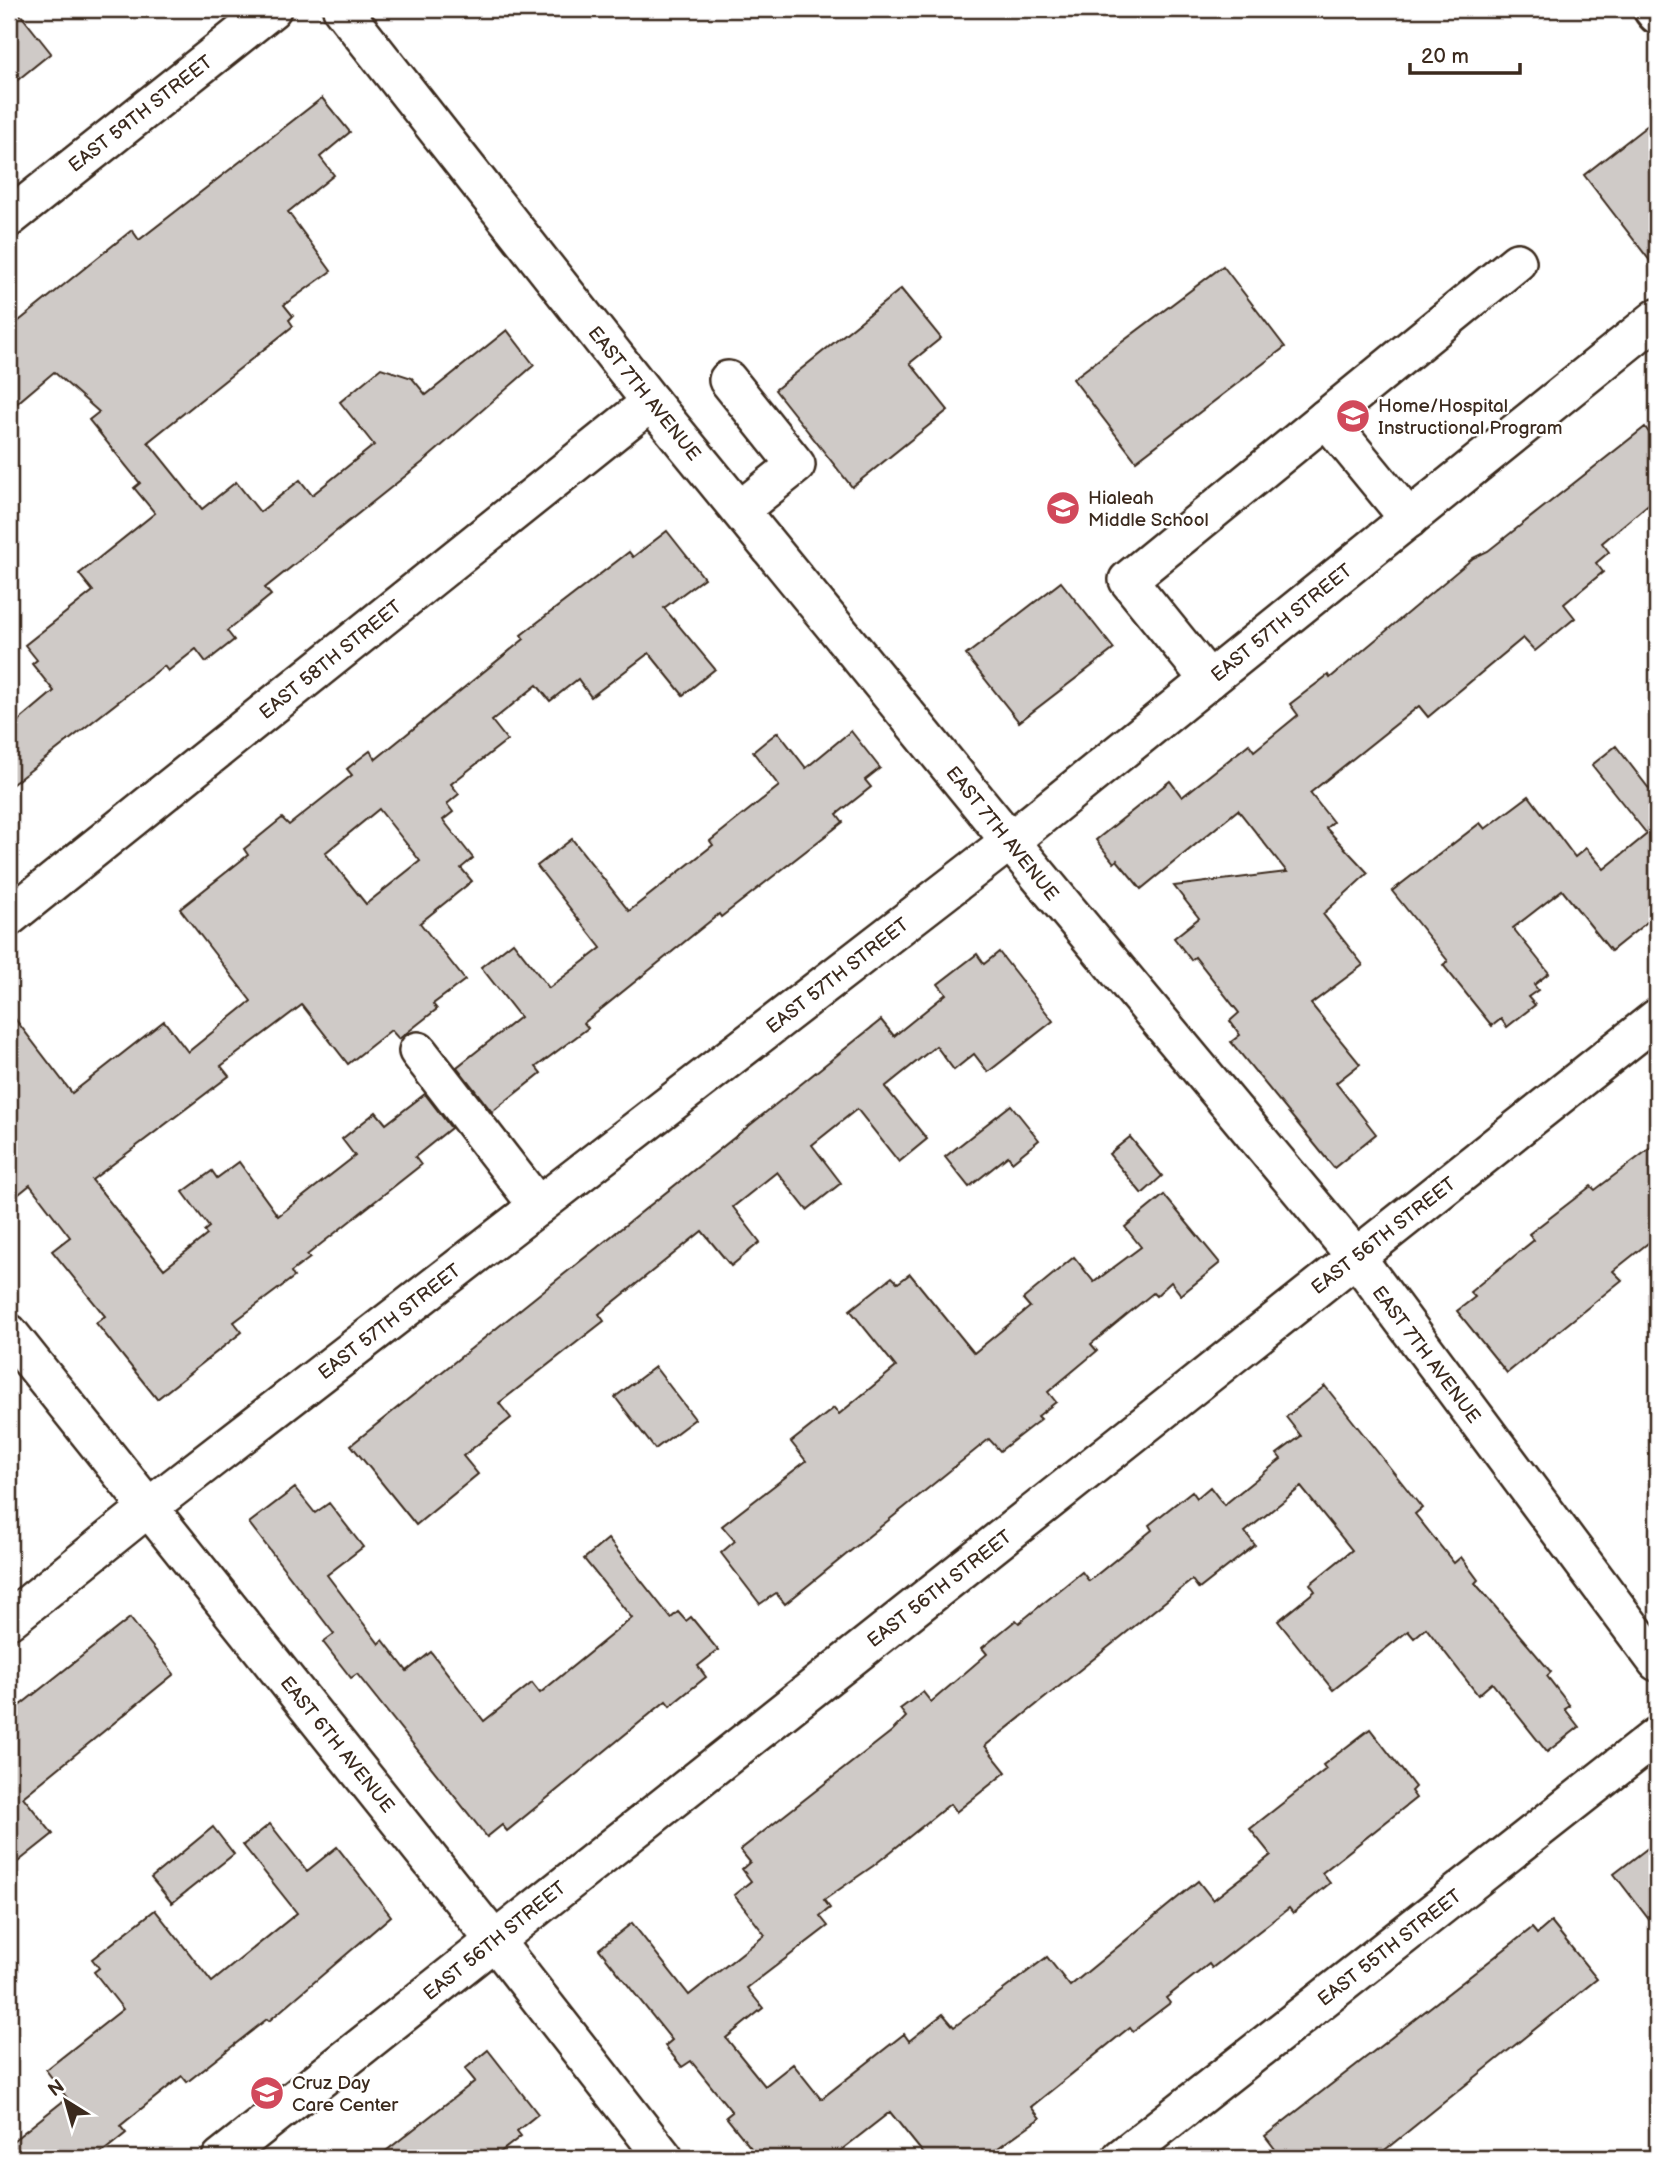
<svg xmlns="http://www.w3.org/2000/svg" width="1666" height="2167" font-family="'Balsamiq Sans',sans-serif">
  <style>
    .building { fill: #cfcac7; stroke: #3b2a1e; stroke-width: 2; fill-rule: evenodd }
    .lines { fill: none; stroke-linecap: round; stroke-linejoin: round }
    .minor-casing { stroke: #3b2a1e; stroke-width: 42 }
    .major-casing { stroke: #3b2a1e; stroke-width: 44 }
    .minor { stroke: #fff; stroke-width: 37 }
    .major { stroke: #fff; stroke-width: 38 }
    .labels { text-anchor: middle; stroke-width: 5; stroke-linejoin: round; paint-order: stroke }
    .street-label { font-size: 19px; fill: #3b2a1e; stroke: #fff }
    .poi-label { font-size: 19px; fill: #3b2a1e; stroke: #fff; text-anchor: start }
  </style>
  <rect width="100%" height="100%" fill="#fff"/>
  <filter id="ink" filterUnits="userSpaceOnUse"><feTurbulence type="fractalNoise" baseFrequency=".0143" numOctaves="2"/><feDisplacementMap in="SourceGraphic" scale="14" xChannelSelector="R" yChannelSelector="G"/><feConvolveMatrix kernelMatrix="1 2 1 2 8 2 1 2 1" color-interpolation-filters="sRGB"/></filter>
  <g filter="url(#ink)">
    <g class="building">
      <polygon points="9,9 16,9 51,53 9,87"/>
      <polygon points="322,98 350,132 320,157 334,175 288,212 331,271 284,305 293,316 289,320 293,326 148,442 202,509 236,482 260,512 300,480 312,495 374,445 340,402 381,368 412,378 426,395 507,330 534,365 423,462 265,588 271,595 227,631 234,640 206,662 196,649 168,671 164,666 9,787 9,729 54,691 32,664 37,660 25,645 93,591 79,574 155,513 134,488 140,483 89,420 99,412 54,372 9,410 9,329 132,230 139,240"/>
      <polygon points="1657,118 1657,270 1584,175"/>
      <polygon points="1223,266 1285,347 1136,461 1073,379"/>
      <polygon points="901,289 941,338 910,363 948,410 852,487 775,390"/>
      <polygon points="1645,427 1657,444 1657,497 1602,543 1609,552 1596,563 1603,572 1564,604 1575,618 1535,651 1523,638 1428,717 1419,706 1310,793 1333,822 1326,828 1368,873 1323,914 1363,965 1311,1004 1360,1064 1336,1083 1376,1134 1334,1168 1231,1042 1240,1035 1230,1021 1239,1013 1195,957 1191,960 1174,938 1199,918 1174,886 1287,872 1238,810 1141,889 1117,860 1114,863 1096,840 1170,781 1182,797 1249,744 1254,751 1298,715 1290,704 1328,675 1330,678 1473,558 1488,551"/>
      <path d="M667,531L704,578L664,608L715,669L683,695L649,653L591,697L578,679L550,701L537,685L492,721L507,740L451,784L459,794L447,804L453,812L443,820L473,858L461,868L472,881L420,923L465,980L433,1004L437,1009L399,1039L391,1030L348,1064L302,1005L221,1066L229,1076L92,1180L164,1269L207,1235L204,1231L209,1227L183,1192L212,1171L217,1178L239,1162L278,1216L355,1156L342,1139L376,1112L386,1124L425,1094L451,1128L415,1157L421,1165L307,1255L310,1258L291,1272L294,1277L234,1322L242,1332L157,1399L96,1323L105,1316L52,1251L70,1237L30,1185L9,1202V1011L72,1093L164,1021L188,1052L251,1001L180,909L248,855L244,849L282,818L289,825L352,775L347,769L358,760L370,751L376,759L524,639L521,635L629,552L633,557ZM379,809L420,861L366,904L325,853Z"/>
      <polygon points="1061,582 1114,649 1019,722 966,655"/>
      <polygon points="851,731 880,768 865,780 871,787 837,814 843,822 721,917 719,914 584,1023 588,1028 536,1067 541,1073 492,1112 457,1067 520,1017 481,967 513,942 549,988 601,948 537,866 572,839 629,911 713,845 710,841 779,786 753,752 765,742 778,732 806,768"/>
      <polygon points="1616,746 1657,799 1657,914 1611,951 1562,890 1513,928 1549,973 1534,985 1538,990 1528,997 1535,1005 1507,1027 1501,1019 1492,1026 1443,965 1448,961 1392,891 1480,823 1485,829 1529,796 1575,857 1586,848 1604,869 1647,834 1592,765"/>
      <polygon points="999,952 1053,1021 988,1072 974,1054 954,1070 936,1046 885,1087 927,1139 899,1162 857,1109 812,1145 841,1183 807,1210 777,1172 733,1207 760,1242 731,1266 702,1231 599,1314 604,1321 499,1403 511,1418 463,1456 478,1474 416,1525 351,1445 881,1020 894,1036 946,994 938,984 977,954 984,964"/>
      <polygon points="1011,1105 1039,1140 1012,1162 1008,1156 969,1187 945,1157"/>
      <polygon points="1130,1137 1162,1176 1142,1194 1109,1154"/>
      <polygon points="1657,1143 1657,1236 1613,1271 1622,1280 1507,1373 1457,1311 1475,1297 1470,1292 1534,1240 1529,1234 1591,1186 1595,1190"/>
      <polygon points="1164,1195 1220,1263 1181,1295 1171,1282 1156,1296 1153,1293 1091,1344 1097,1351 1048,1392 1056,1402 1038,1416 1041,1419 1000,1451 989,1439 785,1604 776,1593 760,1604 721,1553 735,1541 722,1526 806,1461 791,1442 834,1408 839,1414 896,1367 850,1310 892,1277 898,1283 910,1274 974,1353 1030,1307 1023,1299 1074,1257 1094,1282 1141,1247 1125,1227"/>
      <polygon points="655,1367 695,1419 655,1449 615,1397"/>
      <polygon points="1325,1386 1422,1508 1415,1514 1454,1563 1461,1557 1478,1580 1475,1583 1551,1672 1547,1676 1570,1706 1565,1709 1579,1727 1547,1752 1492,1683 1478,1695 1426,1628 1414,1638 1408,1631 1333,1690 1278,1621 1315,1591 1310,1584 1352,1550 1301,1487 1245,1532 1255,1545 1199,1589 1192,1580 985,1746 1006,1772 956,1812 950,1804 873,1866 824,1900 830,1908 820,1916 828,1926 747,1988 763,2008 726,2038 765,2086 793,2064 821,2099 904,2034 909,2041 943,2014 954,2027 1047,1957 1070,1986 1198,1881 1213,1900 1271,1855 1250,1829 1326,1769 1323,1765 1370,1729 1415,1787 1411,1791 1416,1798 1322,1873 1330,1883 1293,1913 1289,1908 1212,1968 1209,1964 1166,1998 1170,2003 1133,2031 1130,2027 1031,2107 1040,2118 984,2158 927,2158 890,2112 831,2158 759,2158 726,2117 732,2112 691,2061 682,2067 665,2046 672,2040 599,1949 632,1923 689,1995 765,1935 734,1895 751,1881 742,1869 750,1862 740,1850 892,1731 906,1717 900,1709 923,1692 931,1702 987,1654 982,1648 1016,1620 1019,1623 1082,1572 1089,1581 1152,1530 1149,1525 1192,1491 1197,1498 1210,1487 1224,1505 1281,1459 1277,1454 1301,1436 1286,1417"/>
      <polygon points="295,1488 315,1513 329,1503 363,1547 327,1575 379,1644 383,1640 407,1671 431,1652 484,1721 532,1683 540,1693 632,1618 584,1559 608,1539 671,1618 678,1612 686,1621 691,1617 718,1650 698,1666 706,1677 670,1706 666,1701 507,1831 502,1825 487,1837 357,1674 351,1678 323,1642 334,1634 249,1523"/>
      <polygon points="130,1618 174,1674 23,1797 53,1834 9,1869 9,1714"/>
      <polygon points="270,1824 307,1871 337,1847 391,1916 269,2021 267,2019 187,2082 182,2076 120,2126 126,2133 95,2158 9,2158 9,2144 67,2098 46,2070 123,2009 94,1972 99,1968 92,1959 155,1910 212,1982 297,1913 243,1845"/>
      <polygon points="213,1827 234,1854 172,1903 151,1878"/>
      <polygon points="1657,1841 1657,1930 1614,1874"/>
      <polygon points="1551,1922 1597,1979 1375,2158 1282,2158 1265,2136 1532,1928 1537,1934"/>
      <polygon points="488,2050 538,2114 517,2131 521,2136 493,2158 377,2158 475,2081 465,2069"/>
    </g>
    <g class="lines">
      <g class="minor-casing">
        <g id="minor">
          <polyline points="342,9 651,402 1010,841 1356,1257 1657,1662"/>
          <polyline points="9,218 272,9"/>
          <polyline points="728,380 796,465 740,510"/>
          <polyline points="1409,519 1326,418 1517,262"/>
          <polyline points="1209,680 1128,580 1326,418"/>
          <polyline points="9,917 651,402"/>
          <polyline points="418,1051 538,1206"/>
          <polyline points="9,1333 494,1940 664,2158"/>
          <polyline points="9,1620 149,1507 1010,841 1657,318"/>
          <polyline points="221,2158 1657,1018"/>
          <polyline points="1121,2158 1657,1736"/>
        </g>
      </g>
      <g class="major-casing">
        <polyline id="major" points="1653,9 1657,14"/>
      </g>
      <use href="#minor" class="minor"/>
      <use href="#major" class="major"/>
    </g>
  </g>
  <defs>
    <g id="school-disc" transform="scale(1.75)"><circle r="9.5" fill="#d1495b" stroke="#fff"/><path d="M0-5L7-2L0 1L-7-2ZM-4 1L0 2.5L4 1V4Q0 6-4 4Z" fill="#fff"/></g>
  </defs>
  <g fill-rule="evenodd">
    <use href="#school-disc" x="1353" y="416"/>
    <use href="#school-disc" x="1063" y="508"/>
    <use href="#school-disc" x="267" y="2093"/>
  </g>
  <g class="labels">
    <g class="street-label">
      <text transform="translate(140 113) rotate(-38)" y="7">EAST 59TH STREET</text>
      <text transform="translate(645 393) rotate(51)" y="7">EAST 7TH AVENUE</text>
      <text transform="translate(1281 622) rotate(-39)" y="7">EAST 57TH STREET</text>
      <text transform="translate(330 659) rotate(-39)" y="7">EAST 58TH STREET</text>
      <text transform="translate(1003 833) rotate(51)" y="7">EAST 7TH AVENUE</text>
      <text transform="translate(837 975) rotate(-38)" y="7">EAST 57TH STREET</text>
      <text transform="translate(1383 1235) rotate(-38)" y="7">EAST 56TH STREET</text>
      <text transform="translate(389 1321) rotate(-38)" y="7">EAST 57TH STREET</text>
      <text transform="translate(1427 1354) rotate(53)" y="7">EAST 7TH AVENUE</text>
      <text transform="translate(939 1588) rotate(-38)" y="7">EAST 56TH STREET</text>
      <text transform="translate(338 1744) rotate(51)" y="7">EAST 6TH AVENUE</text>
      <text transform="translate(494 1940) rotate(-39)" y="7">EAST 56TH STREET</text>
      <text transform="translate(1389 1947) rotate(-38)" y="7">EAST 55TH STREET</text>
    </g>
    <g class="poi-label">
      <text x="1378" y="412">Home/Hospital<tspan x="1378" dy="22">Instructional Program</tspan></text>
      <text x="1088" y="504">Hialeah<tspan x="1088" dy="22">Middle School</tspan></text>
      <text x="292" y="2089">Cruz Day<tspan x="292" dy="22">Care Center</tspan></text>
    </g>
  </g>
  <rect width="1666" height="2167" fill="none" stroke="#fff" stroke-width="35"/>
  <rect x="18" y="18" width="1631" height="2132" fill="none" stroke="#3b2a1e" stroke-width="2.5" filter="url(#ink)"/>
  <g transform="translate(66 2101) rotate(323)" stroke="#ffffff" stroke-width="5" paint-order="stroke">
  <path d="M0-5L12 26L0 18L-12 26Z" fill="#3b2a1e"/>
  <text y="-10" font-size="19" font-weight="bold" text-anchor="middle" fill="#3b2a1e">N</text>
  </g>
  <path d="M1410 63v10h110v-10" fill="none" stroke="#3b2a1e" stroke-width="3.5"/>
  <text x="1421" y="63" font-size="21" fill="#3b2a1e" stroke="#ffffff" stroke-width="5" paint-order="stroke">20 m</text>
</svg>
